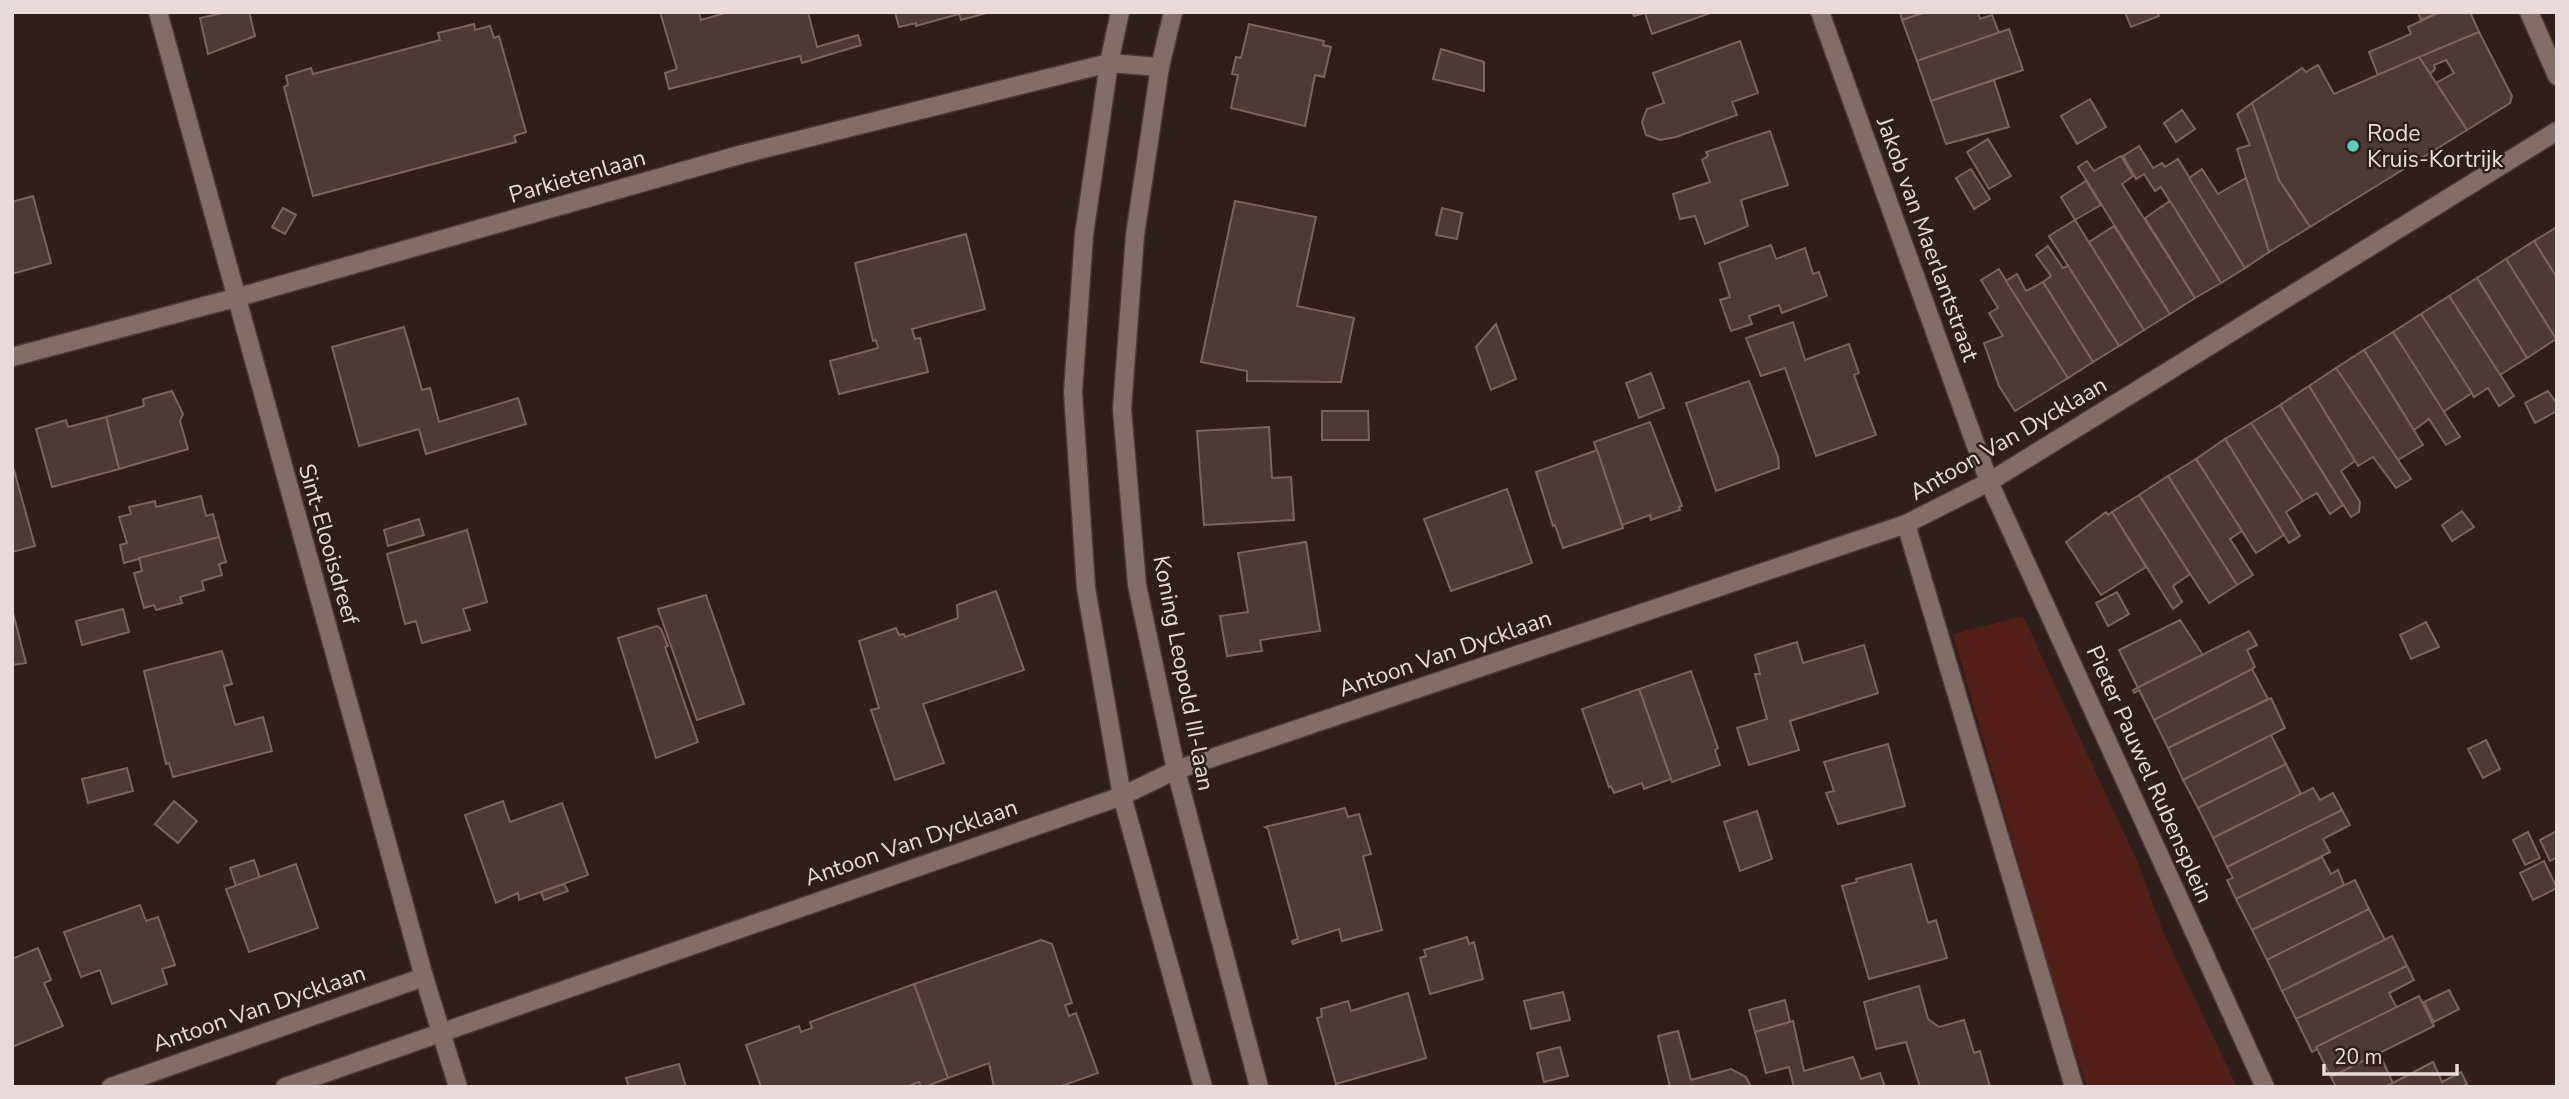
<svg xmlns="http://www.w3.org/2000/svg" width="2569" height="1099" font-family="'Nunito Sans',sans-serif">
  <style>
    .green { fill: #511f18 }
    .building { fill: #4d3935; stroke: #7b6460; stroke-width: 2 }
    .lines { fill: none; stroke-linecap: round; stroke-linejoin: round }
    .minor-casing { stroke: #493a38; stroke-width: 21 }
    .minor { stroke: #836d68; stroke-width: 18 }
    .poi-dot { fill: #5bcebb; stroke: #301e1a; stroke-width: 2.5 }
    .labels { text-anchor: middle; stroke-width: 5; stroke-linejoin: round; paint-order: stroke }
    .poi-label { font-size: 23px; fill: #e7dad8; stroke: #301e1a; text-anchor: start }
    .street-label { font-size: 23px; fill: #e7dad8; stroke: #301e1a }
  </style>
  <rect width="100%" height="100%" fill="#301e1a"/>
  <polygon class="green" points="2023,616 2139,865 2162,929 2237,1087 2087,1087 2065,1024 1953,634"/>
  <g class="building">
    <polygon points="228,12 249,12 255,36 208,54 200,18"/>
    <polygon points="660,12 699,12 701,20 729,12 808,12 817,47 858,35 861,45 802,63 800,56 669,89 665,73 677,69"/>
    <polygon points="895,12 990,12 961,20 959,14 916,26 916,23 899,27"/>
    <polygon points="1632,12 1713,12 1652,34 1645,13 1634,16"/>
    <polygon points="1900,12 1926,12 1902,20"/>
    <polygon points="1926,12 1978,12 1980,19 1992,15 1999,33 1917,61 1902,20"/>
    <polygon points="2125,12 2157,12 2159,16 2131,27"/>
    <polygon points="2418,12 2440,12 2421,20"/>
    <polygon points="2440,12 2470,12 2479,32 2378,75 2369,52 2411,34 2408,27"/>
    <polygon points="474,24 475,30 490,26 494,38 499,36 526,132 514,136 516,142 313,196 284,87 288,85 286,76 311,68 313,74 440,40 438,33"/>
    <polygon points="1249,24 1324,41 1323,45 1331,47 1324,77 1315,75 1305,126 1231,108 1238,75 1232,74 1236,57 1241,58"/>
    <polygon points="2009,29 2023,70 1931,101 1917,61"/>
    <polygon points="2479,32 2512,96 2510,103 2467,130 2436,83 2454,73 2446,60 2434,65 2435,69 2430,74 2419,57"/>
    <polygon points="1740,41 1758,93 1732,102 1737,115 1676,137 1660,140 1646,135 1642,122 1647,109 1664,103 1653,73"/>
    <polygon points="1441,49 1484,62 1484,91 1433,79"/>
    <polygon points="2419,57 2467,130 2310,227 2279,180 2252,103 2302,68 2306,72 2318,65 2334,94"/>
    <polygon points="1994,80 2009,127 1946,144 1931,101"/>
    <polygon points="2090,99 2106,127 2077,144 2061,116"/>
    <polygon points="2252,103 2279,180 2310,227 2269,252 2237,149 2250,145 2237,114"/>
    <polygon points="2182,110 2195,129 2176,142 2164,123"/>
    <polygon points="1770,131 1788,185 1741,200 1748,226 1705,244 1695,216 1680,219 1673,194 1710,182 1702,160 1708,156 1706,152"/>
    <polygon points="1988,139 2011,176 1989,189 1967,152"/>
    <polygon points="2139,146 2153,168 2162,163 2165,167 2178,159 2245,268 2221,283 2161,187 2155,191 2144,174 2136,179 2123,156"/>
    <polygon points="2121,156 2133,176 2122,184 2195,298 2170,314 2078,167 2087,161 2094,171"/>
    <polygon points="1971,169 1990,199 1974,209 1956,178"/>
    <polygon points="2202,169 2218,194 2246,178 2269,252 2245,268 2189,178"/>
    <polygon points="2086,181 2101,205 2075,220 2061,197"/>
    <polygon points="33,196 51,263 12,274 12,202"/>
    <polygon points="1235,201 1316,217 1297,306 1354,318 1341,382 1247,381 1247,371 1201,362"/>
    <polygon points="2170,201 2221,283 2195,298 2145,218"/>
    <polygon points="283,208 296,215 285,234 272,227"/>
    <polygon points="1442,208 1462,213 1457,239 1436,235"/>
    <polygon points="2075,220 2144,330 2119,346 2049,236"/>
    <polygon points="2114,226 2170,314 2144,330 2089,242"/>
    <polygon points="2557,227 2557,278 2534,241"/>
    <polygon points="966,234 985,309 912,329 915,339 920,338 928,372 839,394 830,361 878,348 876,340 873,341 855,263"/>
    <polygon points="2534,241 2557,278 2556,339 2506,259"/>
    <polygon points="1771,245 1776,259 1805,248 1813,274 1819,272 1827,296 1782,313 1779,305 1749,316 1752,324 1731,331 1720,300 1730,297 1719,263"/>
    <polygon points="2048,246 2063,268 2068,266 2119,346 2093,362 2043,282 2051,276 2036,255"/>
    <polygon points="2506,259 2556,339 2527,358 2477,278"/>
    <polygon points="1999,269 2068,378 2015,411 1999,386 1984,343 2003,336 1989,313 1998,308 1981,280"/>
    <polygon points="2017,274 2026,291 2043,282 2093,362 2068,378 2006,281"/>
    <polygon points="2477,278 2527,358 2500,375 2449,296"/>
    <polygon points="2449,296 2514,396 2499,406 2488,388 2474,397 2421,314"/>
    <polygon points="2421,314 2472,393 2443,412 2393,332"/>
    <polygon points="1793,322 1805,360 1849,344 1859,373 1854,375 1876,435 1816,456 1785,368 1761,376 1746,338"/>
    <polygon points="1496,324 1516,379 1491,390 1476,347"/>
    <polygon points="404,327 422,390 430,388 439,422 518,398 526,424 426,454 419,429 359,446 332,347"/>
    <polygon points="2393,332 2460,437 2446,445 2429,419 2414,430 2364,350"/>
    <polygon points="2364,350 2423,445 2398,460 2336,368"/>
    <polygon points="2336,368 2398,460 2411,479 2396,488 2373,457 2358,466 2309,386"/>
    <polygon points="1651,373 1664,408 1639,418 1626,383"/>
    <polygon points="1749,381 1778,457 1779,468 1716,491 1686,403"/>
    <polygon points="2309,386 2355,461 2341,471 2360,502 2359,512 2351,517 2280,405"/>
    <polygon points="172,391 183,414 180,421 188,449 119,469 106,417 144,406 143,399"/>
    <polygon points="2548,391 2557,404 2557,411 2535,423 2525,403"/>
    <polygon points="2280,405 2343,505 2330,514 2317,493 2303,501 2251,423"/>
    <polygon points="1322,411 1368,411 1369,440 1322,440"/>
    <polygon points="106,417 119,469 52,487 36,429 66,420 68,427"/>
    <polygon points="1650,422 1682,506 1679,507 1680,510 1651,520 1650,515 1622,525 1594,442"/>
    <polygon points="2251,423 2303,501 2286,512 2300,536 2289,543 2225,439"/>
    <polygon points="1269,427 1272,478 1291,477 1294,520 1204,525 1197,431"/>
    <polygon points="2225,439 2284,535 2256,553 2196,459"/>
    <polygon points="1597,450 1623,528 1563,548 1555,525 1553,526 1536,472"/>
    <polygon points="2196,459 2242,531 2230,539 2253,575 2237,585 2168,476"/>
    <polygon points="12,463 35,546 12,552"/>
    <polygon points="2168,476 2237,585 2209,603 2139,495"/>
    <polygon points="1507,489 1532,563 1451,591 1424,519"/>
    <polygon points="2139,495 2190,574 2173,586 2182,602 2173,609 2112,512"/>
    <polygon points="201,496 206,516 213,514 219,537 124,563 120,545 127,543 119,517 131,514 129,507 155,501 156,507"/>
    <polygon points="2462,511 2474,527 2452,541 2442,525"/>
    <polygon points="2106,512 2108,515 2112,512 2146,567 2101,595 2066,542"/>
    <polygon points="419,519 424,535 388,546 384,530"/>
    <polygon points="467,530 487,602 463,609 470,630 422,643 416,621 405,624 387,554"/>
    <polygon points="219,537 226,562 219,564 222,575 202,581 204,590 180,597 182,603 156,610 154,605 144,608 134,573 142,571 139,558"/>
    <polygon points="1306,542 1320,631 1260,640 1262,651 1227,656 1220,616 1248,612 1238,553"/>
    <polygon points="996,591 1024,670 923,704 944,763 895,780 871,710 879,708 859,641 896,628 899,635 904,634 905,637 958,618 957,605"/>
    <polygon points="2117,592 2129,614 2108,626 2096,603"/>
    <polygon points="706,595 744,704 697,720 658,609"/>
    <polygon points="12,609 26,663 12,665"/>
    <polygon points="123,609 129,632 82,645 76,621"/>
    <polygon points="2180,620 2203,655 2138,688 2119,650"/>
    <polygon points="2426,622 2439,647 2411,659 2400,635"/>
    <polygon points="657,626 661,629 668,646 665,647 698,742 656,758 618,638"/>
    <polygon points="2249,631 2257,645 2247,650 2255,667 2252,669 2154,720 2139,690 2134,693 2133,690"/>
    <polygon points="1797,642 1803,663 1864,645 1878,693 1790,721 1799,750 1749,765 1737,728 1767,719 1755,674 1760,674 1755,655"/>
    <polygon points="222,651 232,684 224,686 235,725 263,717 272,751 173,777 169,763 166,764 144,671"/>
    <polygon points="2252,669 2268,699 2168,748 2154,720"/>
    <polygon points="1691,671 1718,748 1715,750 1720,765 1672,782 1639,689"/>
    <polygon points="1639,689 1671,779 1644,789 1642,783 1614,793 1611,786 1609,787 1582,709"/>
    <polygon points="2271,698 2285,728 2183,780 2168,748"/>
    <polygon points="2271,735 2286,764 2198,808 2183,780"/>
    <polygon points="2486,740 2500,769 2483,778 2468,749"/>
    <polygon points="1888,744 1905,806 1838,824 1826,793 1834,791 1824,762"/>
    <polygon points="2286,764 2301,794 2213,838 2198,808"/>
    <polygon points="127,768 133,791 88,803 82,779"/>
    <polygon points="2313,788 2320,800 2333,793 2342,810 2227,867 2213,838"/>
    <polygon points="174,801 197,821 178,843 155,824"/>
    <polygon points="503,801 510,822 562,803 588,875 519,900 518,893 496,903 465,815"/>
    <polygon points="1345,808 1348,817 1359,814 1371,854 1363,856 1382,930 1342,941 1339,929 1293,944 1292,941 1298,939 1268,829 1265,827"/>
    <polygon points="2342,810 2350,825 2323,839 2330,852 2236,899 2227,880 2233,878 2227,867"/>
    <polygon points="1757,811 1772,859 1740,871 1724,822"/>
    <polygon points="2557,831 2557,857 2550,861 2540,840"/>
    <polygon points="2528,832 2540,858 2525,865 2513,840"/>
    <polygon points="2322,857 2331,874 2338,870 2344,885 2252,930 2236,899"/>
    <polygon points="254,860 260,878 236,886 230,868"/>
    <polygon points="2544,861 2557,888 2533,900 2520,873"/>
    <polygon points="296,864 318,928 249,952 226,889"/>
    <polygon points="1911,864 1928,923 1936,920 1947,958 1869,979 1842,886 1857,882 1856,879"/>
    <polygon points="2355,880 2369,909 2267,960 2252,930"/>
    <polygon points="564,884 568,891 544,900 541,892"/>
    <polygon points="140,905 146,921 158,917 175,965 162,969 167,984 112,1004 100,970 81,977 64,932"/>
    <polygon points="2369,909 2385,940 2282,991 2267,960"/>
    <polygon points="2392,936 2407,966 2296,1019 2282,991"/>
    <polygon points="1467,937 1469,944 1474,942 1483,979 1430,994 1420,958 1426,956 1424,950"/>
    <polygon points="1041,940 1052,944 1072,1003 1065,1005 1069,1016 1076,1013 1098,1073 1059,1087 994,1087 989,1063 948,1078 914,984"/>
    <polygon points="38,948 51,980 44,983 63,1026 12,1047 12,959"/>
    <polygon points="2407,966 2414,980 2389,993 2397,1008 2312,1052 2296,1019"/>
    <polygon points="914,984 948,1078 925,1087 921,1087 919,1082 906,1087 761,1087 746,1045 799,1026 801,1032 812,1028 810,1022"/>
    <polygon points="1919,986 1928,1019 1939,1027 1964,1020 1974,1053 1980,1051 1990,1087 1920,1087 1906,1042 1876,1049 1864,1002"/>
    <polygon points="2449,990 2459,1009 2434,1022 2424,1002"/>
    <polygon points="1563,992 1570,1020 1531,1029 1524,1001"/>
    <polygon points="1408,993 1426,1058 1336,1084 1317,1018 1322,1017 1321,1009 1348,1001 1351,1011"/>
    <polygon points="2419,996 2434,1026 2331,1077 2316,1047"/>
    <polygon points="1785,1000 1790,1022 1755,1032 1749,1010"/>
    <polygon points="1793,1021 1804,1071 1853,1057 1861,1079 1880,1073 1885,1087 1794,1087 1789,1067 1766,1073 1755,1032"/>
    <polygon points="1678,1031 1691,1080 1731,1069 1746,1077 1751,1087 1670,1087 1658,1036"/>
    <polygon points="1560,1047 1568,1076 1544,1082 1537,1053"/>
    <polygon points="2379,1053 2393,1083 2385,1087 2336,1087 2331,1077"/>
    <polygon points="2433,1062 2442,1082 2461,1072 2467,1084 2461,1087 2385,1087"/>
    <polygon points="679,1064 686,1087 629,1087 626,1078"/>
  </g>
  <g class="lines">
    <g class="minor-casing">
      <g id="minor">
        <polyline points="158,12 424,977 458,1087"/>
        <polyline points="1120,12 1109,63 1084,235 1073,392 1086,588 1122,796 1203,1087"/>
        <polyline points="1173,12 1160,67 1135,235 1122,409 1137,585 1176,770 1259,1087"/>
        <polyline points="1820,12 1989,482 2265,1087"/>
        <polyline points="2529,12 2557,76"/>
        <polyline points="12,357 235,298 743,154 1109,63 1160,67"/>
        <polyline points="1906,524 2074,1087"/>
        <polyline points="111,1087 424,977"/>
        <polyline points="285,1087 1122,796 1176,770 1906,524 1989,482 2557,131"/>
      </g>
    </g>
    <use href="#minor" class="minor"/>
  </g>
  <circle class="poi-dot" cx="2353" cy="146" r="7"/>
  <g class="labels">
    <g class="poi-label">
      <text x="2367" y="141">Rode<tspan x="2367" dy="26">Kruis-Kortrijk</tspan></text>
    </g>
    <g class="street-label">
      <text transform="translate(577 176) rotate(-16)" y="8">Parkietenlaan</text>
      <text transform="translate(1928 239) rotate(70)" y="8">Jakob van Maerlantstraat</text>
      <text transform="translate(2008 438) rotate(-30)" y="8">Antoon Van Dycklaan</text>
      <text transform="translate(329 544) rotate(74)" y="8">Sint-Elooisdreef</text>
      <text transform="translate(1445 653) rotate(-19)" y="8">Antoon Van Dycklaan</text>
      <text transform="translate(1184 673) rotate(79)" y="8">Koning Leopold III-laan</text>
      <text transform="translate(2150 774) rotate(66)" y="8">Pieter Pauwel Rubensplein</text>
      <text transform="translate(911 842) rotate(-19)" y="8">Antoon Van Dycklaan</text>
      <text transform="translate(259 1008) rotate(-19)" y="8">Antoon Van Dycklaan</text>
    </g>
  </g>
  <rect width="2569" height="1099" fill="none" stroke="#e7dad8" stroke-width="28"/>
  <path d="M2324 1064v10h133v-10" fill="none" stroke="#e7dad8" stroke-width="3.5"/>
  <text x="2334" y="1064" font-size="21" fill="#e7dad8" stroke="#301e1a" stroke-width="5" paint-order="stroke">20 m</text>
</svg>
